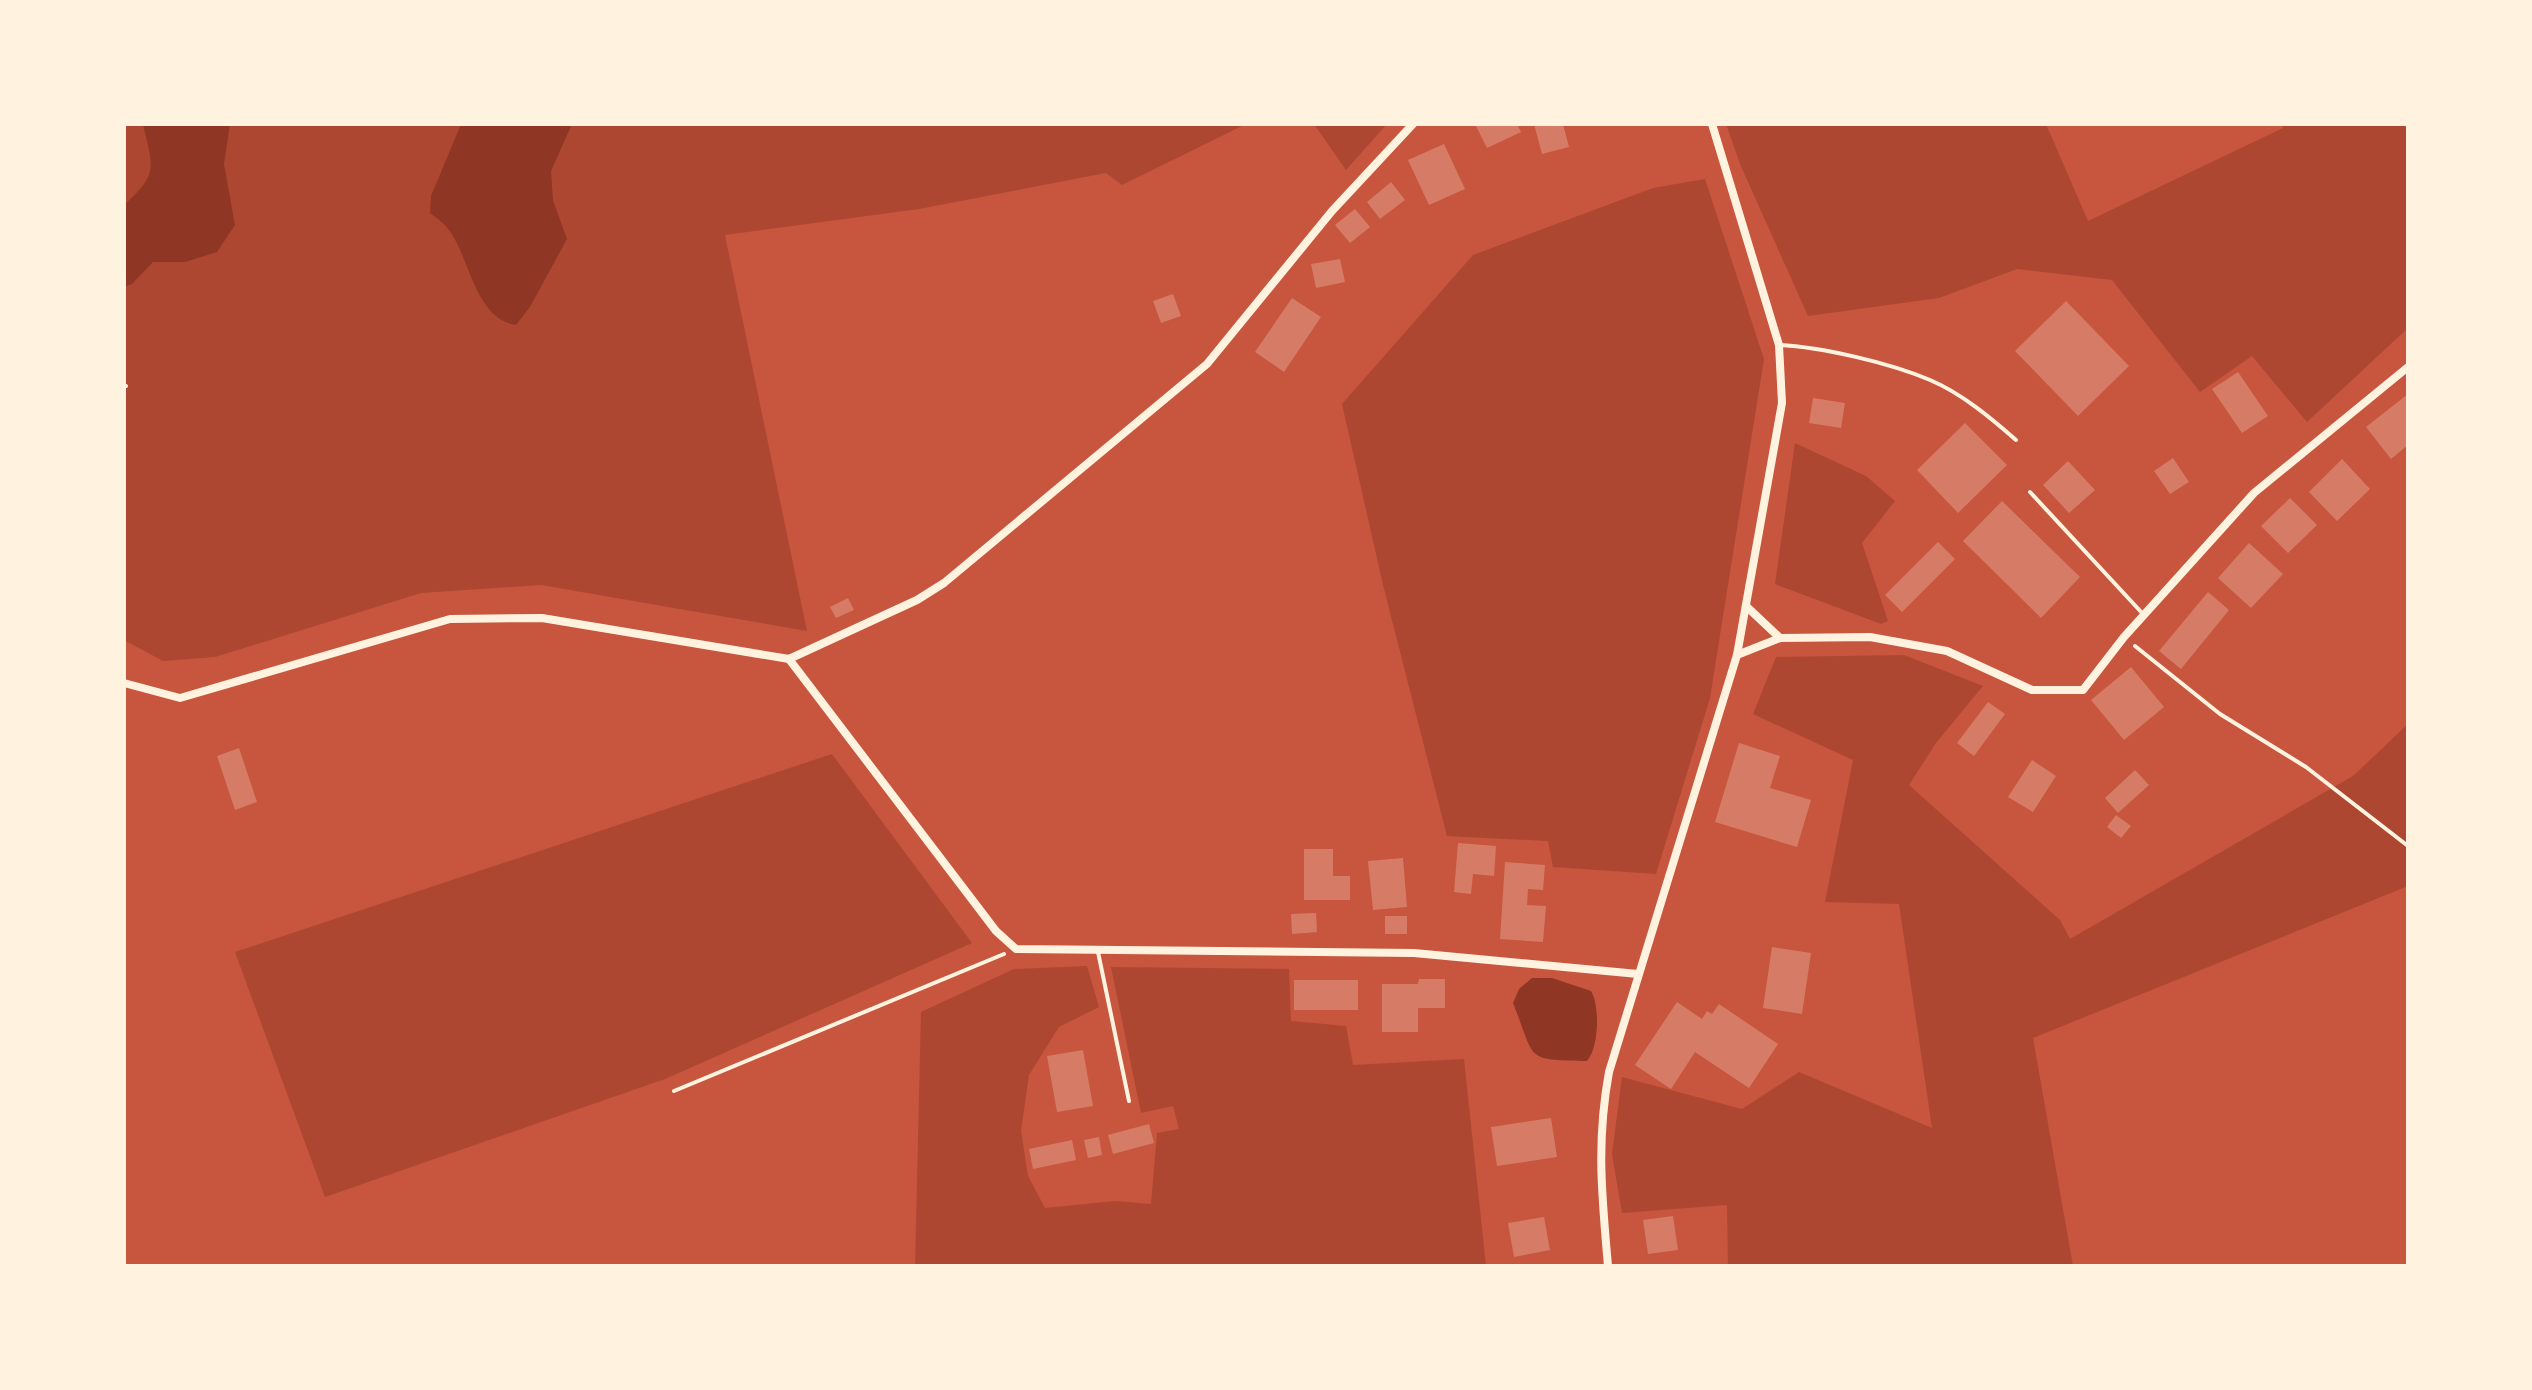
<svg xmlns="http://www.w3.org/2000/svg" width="2532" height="1390" font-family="Cabin,sans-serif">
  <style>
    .green { fill: #ae4732 }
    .water { fill: #8f3625 }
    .building { fill: #d67c66 }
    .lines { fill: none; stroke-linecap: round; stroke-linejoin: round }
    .path { stroke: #fff3e0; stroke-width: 4 }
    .service { stroke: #fff3e0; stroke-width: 4 }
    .minor { stroke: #fff3e0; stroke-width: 8 }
  </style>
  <rect width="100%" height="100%" fill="#c8553d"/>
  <g class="green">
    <polygon points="124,124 1246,124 1122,185 1106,173 919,209 725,235 807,631 541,585 421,593 215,657 163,661 124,640"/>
    <polygon points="1314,124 1387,124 1346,170"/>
    <polygon points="1726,124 2046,124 2088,221 2283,128 2282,124 2404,124 2408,135 2408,328 2307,422 2252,356 2200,392 2112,280 2017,269 1939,298 1808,316 1740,164"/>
    <polygon points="1705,179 1764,359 1710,698 1656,874 1553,867 1548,841 1447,836 1383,585 1342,404 1473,255 1653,188"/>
    <polygon points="1795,443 1866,476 1895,501 1862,543 1888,621 1881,624 1775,584"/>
    <polygon points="1904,655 1983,686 1936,743 1909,785 2060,920 2070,939 2353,776 2408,724 2408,886 2033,1038 2073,1266 1728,1266 1727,1205 1622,1213 1612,1154 1622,1077 1742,1109 1799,1072 1932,1128 1899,904 1825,902 1853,760 1753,714 1776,657"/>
    <polygon points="832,754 972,943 665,1079 325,1197 235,952"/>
    <polygon points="1087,966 1099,1007 1059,1027 1029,1075 1021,1131 1028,1176 1045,1208 1116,1201 1151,1204 1157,1133 1179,1129 1173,1106 1141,1113 1111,967 1289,969 1291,1021 1346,1026 1353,1065 1464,1059 1486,1266 915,1266 921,1012 1014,969"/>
  </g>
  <g class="water">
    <path d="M143,124H230L224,164L235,225L217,252L185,262H153L132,284L124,287V205C159,173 153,168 143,124Z"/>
    <path d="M461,124H572L551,171L553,200L567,239L530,307L516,325C475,319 470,258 449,230C445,224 437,218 430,213L431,196Z"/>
    <path d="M1532,978H1552L1591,991C1600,1006 1599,1047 1587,1061C1523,1060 1536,1060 1513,1003L1519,989Z"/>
  </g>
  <g class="building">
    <polygon points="1475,124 1517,124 1521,132 1487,148"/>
    <polygon points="1534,124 1563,124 1569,147 1542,154"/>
    <polygon points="1444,144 1465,189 1429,205 1408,160"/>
    <polygon points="1391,182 1405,200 1380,219 1367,202"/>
    <polygon points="1355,209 1370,227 1350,243 1335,225"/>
    <polygon points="1340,259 1345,282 1316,288 1311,264"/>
    <polygon points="1173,294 1181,316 1161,323 1153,301"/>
    <polygon points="1292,298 1321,317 1284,372 1255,352"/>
    <polygon points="2066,301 2129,366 2078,416 2015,351"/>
    <polygon points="2238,372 2268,416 2242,433 2212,389"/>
    <polygon points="2408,394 2408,445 2391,459 2366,427"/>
    <polygon points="1813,398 1845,403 1841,428 1809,423"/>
    <polygon points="1965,423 2007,465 1958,513 1917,470"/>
    <polygon points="2173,458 2189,482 2170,494 2154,471"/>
    <polygon points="2342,459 2370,489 2337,521 2309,492"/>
    <polygon points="2068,461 2095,490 2069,513 2043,485"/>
    <polygon points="2290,498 2317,525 2288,553 2261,526"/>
    <polygon points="2002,501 2080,577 2041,618 1963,541"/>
    <polygon points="1938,542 1955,559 1902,612 1885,595"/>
    <polygon points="2249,543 2283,574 2251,608 2218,578"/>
    <polygon points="2208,592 2229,610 2181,669 2159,651"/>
    <polygon points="848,598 854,610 836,618 830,607"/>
    <polygon points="2131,667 2164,707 2124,740 2091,700"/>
    <polygon points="1988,702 2005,714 1974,756 1957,743"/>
    <polygon points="1739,743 1780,756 1770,788 1811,800 1797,847 1715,822"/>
    <polygon points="239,748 257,802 235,810 217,756"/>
    <polygon points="2032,760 2056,776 2033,812 2008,797"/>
    <polygon points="2135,770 2149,785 2118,813 2105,798"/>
    <polygon points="2116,815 2131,826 2121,838 2107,827"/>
    <polygon points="1458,843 1496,846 1494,876 1473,874 1471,894 1454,892"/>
    <polygon points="1304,849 1333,849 1333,876 1350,876 1350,900 1304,900"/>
    <polygon points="1403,858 1407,907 1373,910 1368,861"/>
    <polygon points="1505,862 1545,865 1543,890 1528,889 1527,905 1546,906 1543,942 1500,939"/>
    <polygon points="1316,913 1317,932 1292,934 1291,914"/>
    <rect x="1385" y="916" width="22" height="18"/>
    <polygon points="1772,947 1811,953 1802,1014 1763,1008"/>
    <polygon points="1419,979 1445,979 1445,1008 1418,1008 1418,1032 1382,1032 1382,984 1418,984"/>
    <rect x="1294" y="980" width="64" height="30"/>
    <polygon points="1677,1002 1702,1019 1707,1011 1712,1014 1719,1004 1778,1044 1749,1088 1695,1052 1671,1089 1635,1065"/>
    <polygon points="1083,1050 1093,1106 1057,1112 1047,1056"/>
    <polygon points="1551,1118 1557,1157 1497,1166 1491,1127"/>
    <polygon points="1149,1124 1154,1143 1113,1154 1108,1135"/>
    <polygon points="1099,1137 1102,1155 1088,1158 1084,1140"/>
    <polygon points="1072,1140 1076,1160 1033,1169 1029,1149"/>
    <polygon points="1673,1216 1678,1250 1648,1254 1643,1220"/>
    <polygon points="1544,1217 1550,1250 1514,1257 1508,1223"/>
  </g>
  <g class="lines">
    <g class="path">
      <polyline points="124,385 126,386"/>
      <polyline points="2135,646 2220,714 2306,767 2408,846"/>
      <polyline points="674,1091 1004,954"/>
    </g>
    <g class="service">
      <path d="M1779,345C1822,347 1890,363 1930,380C1961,393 1991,418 2016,440"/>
      <polyline points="2030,492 2143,614"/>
      <polyline points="1098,952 1129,1101"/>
    </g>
    <g class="minor">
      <polyline points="1746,606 1780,638"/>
      <polyline points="1737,655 1780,638 1870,637 1947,651 2032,690 2083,690 2124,637 2254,493 2408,367"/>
      <polyline points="789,659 996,931 1016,949 1414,953 1638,974"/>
      <polyline points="124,683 180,698 450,619 542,618 789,659 917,600 944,583 1207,364 1332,211 1413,124"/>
      <path d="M1608,1266C1602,1196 1596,1143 1609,1072L1737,655L1782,403L1779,345L1712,124"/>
    </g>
  </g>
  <rect width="2532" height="1390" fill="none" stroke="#fff3e0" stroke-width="252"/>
</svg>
